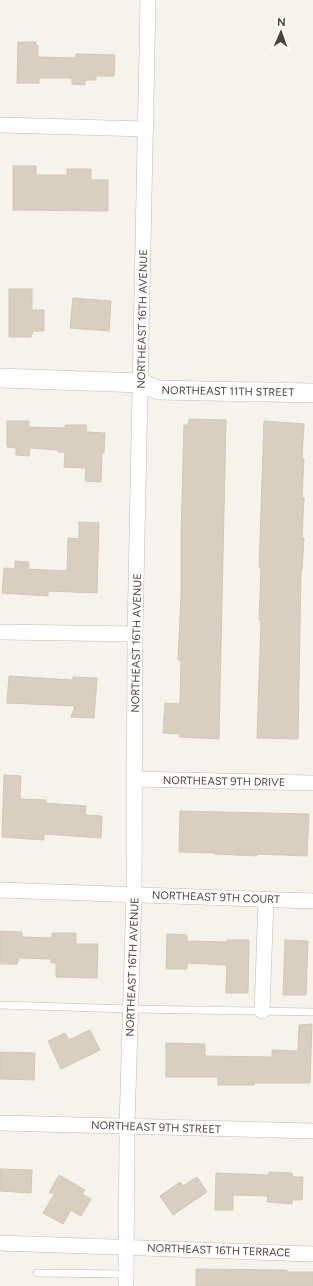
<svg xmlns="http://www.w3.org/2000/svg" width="313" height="1286" font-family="Figtree,sans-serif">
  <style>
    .building { fill: #d8cfc1; stroke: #d3c7b4 }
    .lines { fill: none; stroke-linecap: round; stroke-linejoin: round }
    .service-casing { stroke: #c2bbae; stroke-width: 8 }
    .minor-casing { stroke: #c2bbae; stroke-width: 16 }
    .tertiary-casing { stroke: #c2bbae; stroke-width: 20 }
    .service { stroke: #fff; stroke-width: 7 }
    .minor { stroke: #fff; stroke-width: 15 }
    .tertiary { stroke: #fff; stroke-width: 19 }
    .labels { text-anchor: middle; stroke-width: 3; stroke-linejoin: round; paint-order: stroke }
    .street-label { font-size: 11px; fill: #4b4439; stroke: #fff }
  </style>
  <rect width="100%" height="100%" fill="#f6f3ec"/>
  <g class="building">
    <polygon points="18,42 36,42 36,45 38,45 38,57 76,58 76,54 115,55 114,76 96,76 96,80 85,80 85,85 72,84 72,78 39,78 39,83 17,83"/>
    <polygon points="13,166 36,166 36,175 67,175 67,169 91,169 91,180 108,180 108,211 13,210"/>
    <polygon points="9,289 32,289 32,310 44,310 44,331 33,331 31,337 9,337"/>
    <polygon points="73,298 111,301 109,331 70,328"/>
    <polygon points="189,419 226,420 219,739 179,737 180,734 163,733 165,703 180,704 181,660 178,660 181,596 181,535 184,425 188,425"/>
    <polygon points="7,421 29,421 29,427 65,428 65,425 86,425 87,432 105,433 104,453 102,453 101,482 85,481 86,468 64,467 65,452 58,452 58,450 30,448 29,456 16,455 16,448 7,447"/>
    <polygon points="264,421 304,424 302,459 304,459 302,497 304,498 302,538 304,538 302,570 301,570 298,739 257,738 261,620 259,620 261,567 259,567"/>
    <polygon points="79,522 99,523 97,593 48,591 48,596 2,593 4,568 15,569 15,561 29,562 28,569 67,571 68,538 79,539"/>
    <polygon points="9,676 73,680 73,677 97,678 94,718 71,717 75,706 7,703"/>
    <polygon points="4,775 21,776 20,799 46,800 45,803 86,806 85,815 102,816 101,838 44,834 44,840 2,837"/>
    <polygon points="180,811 309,814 307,856 257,854 257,856 215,854 215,853 179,852"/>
    <polygon points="0,931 22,932 22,937 52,938 52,933 76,933 76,944 98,944 97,978 56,977 56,963 51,963 51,959 19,958 17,964 0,964"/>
    <polygon points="167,934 187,935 187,941 227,942 227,940 249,940 248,993 226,993 227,965 187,963 187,969 166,969"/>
    <polygon points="285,940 308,941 306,995 283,995"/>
    <polygon points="312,1024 310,1083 254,1083 254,1085 218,1085 218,1077 166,1077 166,1043 205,1044 205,1056 272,1057 272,1050 298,1051 299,1025"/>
    <polygon points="90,1030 100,1050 61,1069 48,1041 65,1033 69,1040"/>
    <polygon points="0,1052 35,1053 34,1080 0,1079"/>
    <polygon points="0,1169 32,1170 31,1193 0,1191"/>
    <polygon points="269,1172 292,1173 293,1177 303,1177 302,1200 292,1200 292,1204 267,1202 268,1196 233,1195 233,1210 215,1210 216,1173 269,1175"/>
    <polygon points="59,1175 85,1190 82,1194 91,1199 81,1216 71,1210 63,1224 43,1213 55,1193 49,1193"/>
    <polygon points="197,1177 207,1192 173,1215 160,1196 180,1182 183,1186"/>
    <polygon points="196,1269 287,1270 287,1272 313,1272 313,1286 196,1286"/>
  </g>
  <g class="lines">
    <g class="service-casing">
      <g id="service">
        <polyline points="0,1005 130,1009 313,1012"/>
        <polyline points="37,1273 126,1274"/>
      </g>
    </g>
    <g class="minor-casing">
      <g id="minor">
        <polyline points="0,125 146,129"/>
        <polyline points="0,632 135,634"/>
        <polyline points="135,779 313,783"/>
        <polyline points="0,890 313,901"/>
        <polyline points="262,1011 266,899"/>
        <polyline points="0,1123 313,1131"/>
        <polyline points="0,1243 313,1254"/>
        <polyline points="126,1286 127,1126 134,894 135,634 148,0"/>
      </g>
    </g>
    <g class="tertiary-casing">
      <polyline id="tertiary" points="0,378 141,383 158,390 313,393"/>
    </g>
    <use href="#service" class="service"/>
    <use href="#minor" class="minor"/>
    <use href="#tertiary" class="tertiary"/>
  </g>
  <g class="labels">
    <g class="street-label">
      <text transform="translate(142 319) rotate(-89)" y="4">NORTHEAST 16TH AVENUE</text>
      <text transform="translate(228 391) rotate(1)" y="4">NORTHEAST 11TH STREET</text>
      <text transform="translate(136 643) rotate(-89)" y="4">NORTHEAST 16TH AVENUE</text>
      <text transform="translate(224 781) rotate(1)" y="4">NORTHEAST 9TH DRIVE</text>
      <text transform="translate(216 897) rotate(2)" y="4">NORTHEAST 9TH COURT</text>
      <text transform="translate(132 967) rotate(-88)" y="4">NORTHEAST 16TH AVENUE</text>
      <text transform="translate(156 1127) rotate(2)" y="4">NORTHEAST 9TH STREET</text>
      <text transform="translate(219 1250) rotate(2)" y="4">NORTHEAST 16TH TERRACE</text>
    </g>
  </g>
  <g transform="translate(281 32) rotate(2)" stroke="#ffffff" stroke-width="3" paint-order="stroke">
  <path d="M0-3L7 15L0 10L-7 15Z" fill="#4b4439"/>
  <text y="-6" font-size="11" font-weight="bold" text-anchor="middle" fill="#4b4439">N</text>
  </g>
</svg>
